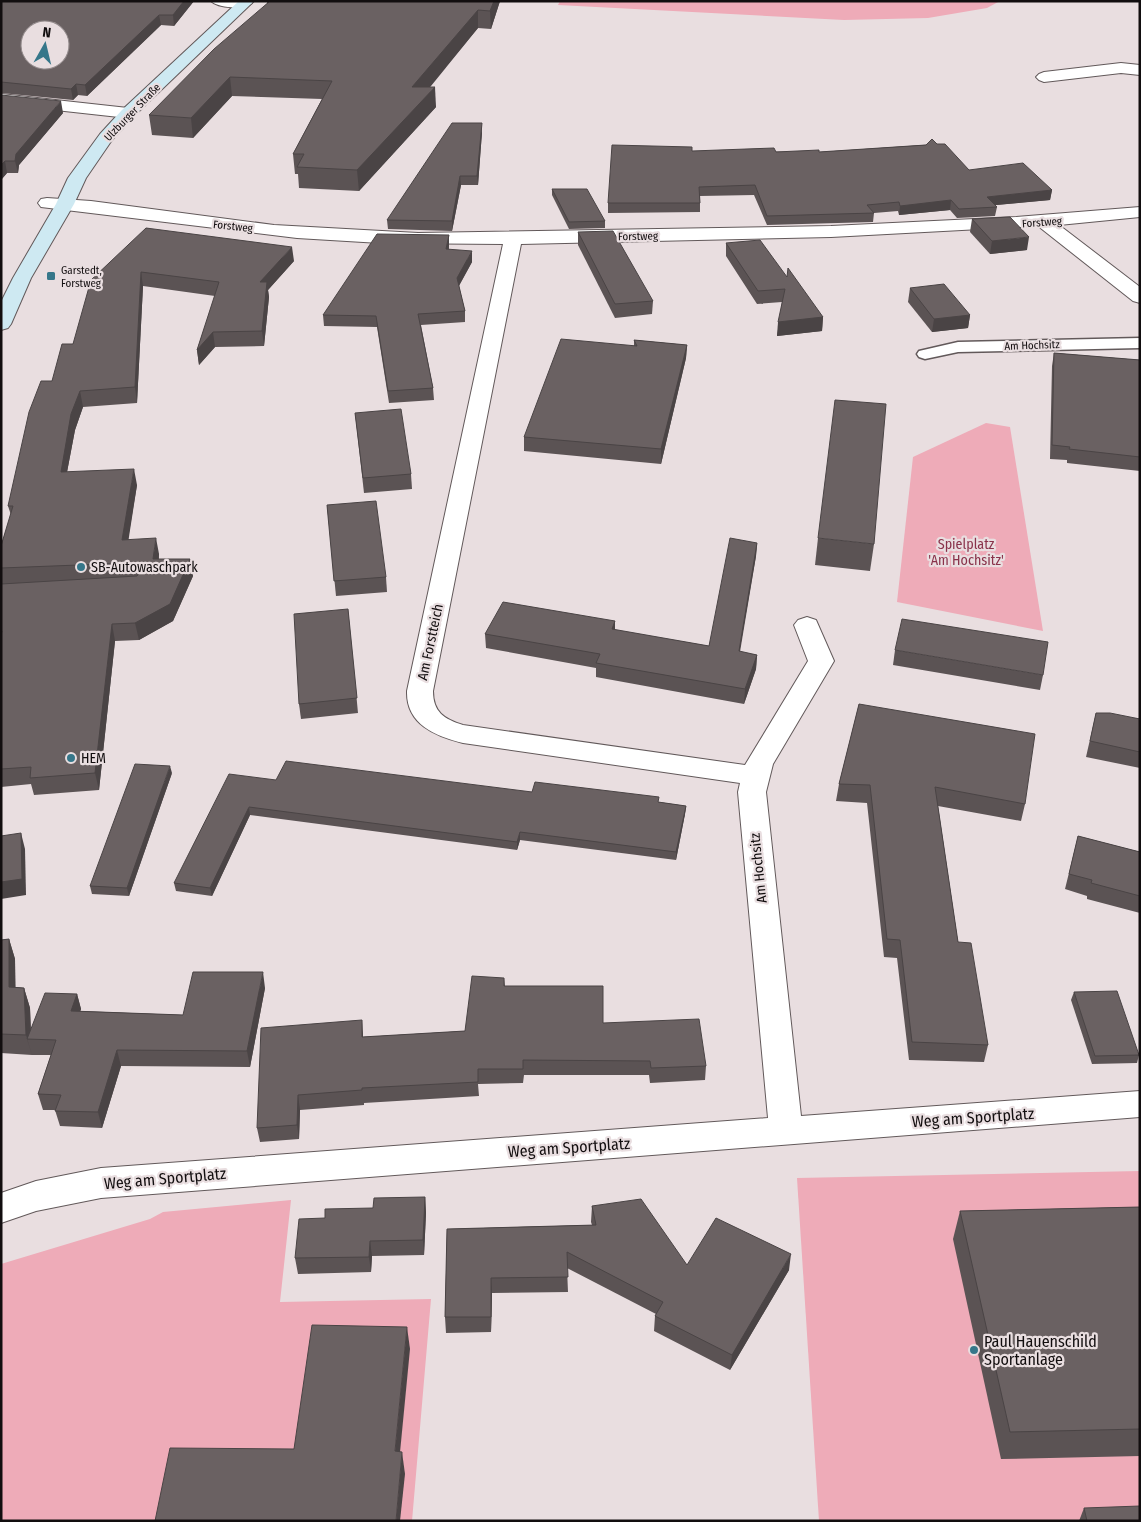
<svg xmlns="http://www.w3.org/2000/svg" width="1141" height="1522" font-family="'Fira Sans Condensed',sans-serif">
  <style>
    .green { fill: #eeabb8 }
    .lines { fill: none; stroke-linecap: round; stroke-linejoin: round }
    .service-casing { stroke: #62595a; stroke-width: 3 }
    .minor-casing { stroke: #62595a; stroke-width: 2 }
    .secondary-casing { stroke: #62595a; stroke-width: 2 }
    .service { fill: #fff; fill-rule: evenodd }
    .minor { fill: #fff; fill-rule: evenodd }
    .secondary { fill: #cee9f2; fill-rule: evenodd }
    .wall { fill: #5b5354 }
    .shaded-wall { fill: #4a4445 }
    .building { fill: #6a6162; stroke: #4a4445; fill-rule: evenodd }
    .poi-dot { fill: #36778a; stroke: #e9dee0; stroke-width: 2 }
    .labels { text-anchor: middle; stroke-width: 4.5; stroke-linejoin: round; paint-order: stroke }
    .far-street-label { font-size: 11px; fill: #120e0f; stroke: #e9dee0 }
    .far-poi-label { font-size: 11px; fill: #120e0f; stroke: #e9dee0; text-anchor: start }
    .park-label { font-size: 14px; fill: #89324a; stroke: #e9dee0 }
    .poi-label { font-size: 14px; fill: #120e0f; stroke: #e9dee0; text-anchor: start }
    .street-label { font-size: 14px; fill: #120e0f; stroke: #e9dee0 }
    .near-street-label { font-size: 16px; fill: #120e0f; stroke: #e9dee0 }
    .near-poi-label { font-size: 16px; fill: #120e0f; stroke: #e9dee0; text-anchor: start }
  </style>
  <rect width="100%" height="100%" fill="#e9dee0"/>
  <g class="green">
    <polygon points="560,1 1000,1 987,8 928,18 844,20 558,5"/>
    <polygon points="986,423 1010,427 1043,631 897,602 913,457"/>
    <polygon points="1140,1171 1140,1521 819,1521 797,1178"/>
    <polygon points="291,1200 280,1302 431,1299 412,1521 1,1521 1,1264 150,1219 163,1212"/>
  </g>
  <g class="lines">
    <g class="service-casing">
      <polygon id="service" points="1140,338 1140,348 958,352 925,359 919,357 917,354 919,351 958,342"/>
    </g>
    <g class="minor-casing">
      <g id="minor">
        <path d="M211,1H251L252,3C245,10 218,8 211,1Z"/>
        <polygon points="1121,63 1140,65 1140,75 1121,73 1044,82 1039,80 1036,77 1039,74 1044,72"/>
        <polygon points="1,94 128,108 134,110 136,113 134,116 128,118 1,104"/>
        <path d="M47,198L91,201L274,225L418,233L831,226L1016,217L1140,207V217L1059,225L1140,287V303L1133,301L1038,226L831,237L521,244L433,691C433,712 444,719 463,725L745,765L808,661L794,625L798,620L807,617L816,620L834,661L773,764L766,792L801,1116L1140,1091V1117L101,1198L36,1211L1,1223V1193L36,1181L101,1168L768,1118L738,792L740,783L463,743C435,736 406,724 407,691L503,244L380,243L297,238L41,207L38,203L41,199Z"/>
      </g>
    </g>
    <g class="secondary-casing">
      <polygon id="secondary" points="239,1 254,1 134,116 112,140 86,178 74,204 31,278 11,324 8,328 1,330 1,302 13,278 56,204 68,178 100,134 122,110"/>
    </g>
    <use href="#service" class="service"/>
    <use href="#minor" class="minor"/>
    <use href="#secondary" class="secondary"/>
  </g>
  <g class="wall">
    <polygon points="1,1 194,1 174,26 161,25 87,96 78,95 73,100 1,93"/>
    <polygon points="267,1 500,1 491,29 478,28 429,87 436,107 359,191 299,188 298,174 295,174 293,154 322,99 232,96 193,138 152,135 149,115 267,4"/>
    <polygon points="1,95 63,113 19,165 18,173 7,173 1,180"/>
    <polygon points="482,132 478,185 461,185 452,231 388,229 387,220"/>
    <polygon points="937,144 969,170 1052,190 1050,200 995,205 997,207 995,216 957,218 950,210 899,215 898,211 874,213 873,222 767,225 754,195 700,196 700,212 608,213 608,203 692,151 819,152"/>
    <polygon points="552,189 605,221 605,228 569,229 552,195"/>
    <polygon points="972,219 1027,250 990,254 970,232"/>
    <polygon points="146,228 294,261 268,290 269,297 264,346 215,347 199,365 197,350 215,296 143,286 137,403 83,407 75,430 67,472 137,485 128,539 159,554 159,559 190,559 193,576 173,621 139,640 115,641 99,790 34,795 31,784 1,787 1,546 11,515 8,506 52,381 73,344"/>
    <polygon points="578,232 653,301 652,314 615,318 578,245"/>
    <polygon points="449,235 449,249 472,262 459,286 465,311 465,322 421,325 433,388 434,400 389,403 377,327 324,326 323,315"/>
    <polygon points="726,243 823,317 822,331 777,336 782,302 757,304 726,256"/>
    <polygon points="910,288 970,315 968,328 932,332 908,302"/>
    <polygon points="634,340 687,345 686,358 661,464 524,451 524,437 634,346"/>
    <polygon points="1054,353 1140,360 1140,471 1067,463 1067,460 1050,459 1052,366"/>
    <polygon points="355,413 411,474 412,489 364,493"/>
    <polygon points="327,505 386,577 387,592 336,596"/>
    <polygon points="818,538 874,544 870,571 815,565"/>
    <polygon points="757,543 756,556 740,652 757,655 756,669 744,704 596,677 596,668 486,648 485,634 615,621 615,630 709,646"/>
    <polygon points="348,609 358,713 301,719 299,704"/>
    <polygon points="895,650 1043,675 1040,690 893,665"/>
    <polygon points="859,704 1025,804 1021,821 938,806 958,942 988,1045 984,1062 909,1060 897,958 884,957 867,803 836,801 839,784"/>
    <polygon points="1096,713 1140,719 1140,768 1086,757"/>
    <polygon points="172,773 129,896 92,894 90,886"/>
    <polygon points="276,780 532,792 659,802 686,806 685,814 676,860 520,840 517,850 250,815 212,896 176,891 174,883"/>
    <polygon points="1078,836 1140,852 1140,913 1087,899 1087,896 1065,889"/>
    <polygon points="9,939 15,959 15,987 24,988 30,1008 31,1030 77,994 81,1009 80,1011 183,1015 265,988 250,1067 121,1066 102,1128 60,1126 55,1110 43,1110 38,1094 51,1055 32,1055 32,1052 32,1055 1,1053 1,940"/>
    <polygon points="504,978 505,986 603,1023 706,1066 705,1080 650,1083 649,1075 524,1075 523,1083 478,1084 479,1096 364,1103 364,1105 300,1110 299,1139 260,1142 257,1128 363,1037 465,1031"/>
    <polygon points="1074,992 1139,1055 1137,1063 1092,1064 1071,1000"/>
    <polygon points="425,1197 426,1213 424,1255 372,1256 371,1272 298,1274 295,1258 325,1218"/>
    <polygon points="592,1206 687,1265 789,1270 730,1370 654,1331 655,1316 656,1314 567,1268 568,1292 492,1293 491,1332 446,1333 445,1317 447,1229 592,1225 591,1222"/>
    <polygon points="1140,1207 1140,1456 1001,1459 953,1239 960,1211"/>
    <polygon points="1084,1508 1140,1521 1079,1521"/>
  </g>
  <g class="shaded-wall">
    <polygon points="184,1 194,1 174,26 173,15"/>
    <polygon points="494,1 500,1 491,29 490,11"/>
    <polygon points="478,10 478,28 414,107 412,87"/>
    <polygon points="159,15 161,25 87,96 85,85"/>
    <polygon points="230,77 232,96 193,138 191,118"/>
    <polygon points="76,84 78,95 73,100 71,89"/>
    <polygon points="435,87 436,107 359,191 357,170"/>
    <polygon points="61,101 63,113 19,165 18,173 15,161 16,154"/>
    <polygon points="482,123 482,132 478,185 477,176"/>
    <polygon points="5,161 7,173 1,180 1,165"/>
    <polygon points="460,176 461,185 452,231 452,221"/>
    <polygon points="1052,190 1050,200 986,206 987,197"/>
    <polygon points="951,200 950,210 899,215 900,206"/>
    <polygon points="449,235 449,245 447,259 446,249"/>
    <polygon points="1029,237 1027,250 990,254 992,241"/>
    <polygon points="292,247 294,261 268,290 269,297 264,346 262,331 260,282"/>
    <polygon points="472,251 472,262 457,289 457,278"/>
    <polygon points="141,272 143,286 137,403 135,387"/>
    <polygon points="970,315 968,328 932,332 934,319"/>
    <polygon points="823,317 822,331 777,336 778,322"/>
    <polygon points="213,332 215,347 199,365 197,350"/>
    <polygon points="687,345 686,358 661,464 661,449"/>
    <polygon points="80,391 83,407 75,430 64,488 61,472 71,414"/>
    <polygon points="134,469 137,485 126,556 122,540"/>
    <polygon points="156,538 159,554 156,575 153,559"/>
    <polygon points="757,543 756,556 737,665 739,651"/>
    <polygon points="190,559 193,576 173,621 139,640 135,623"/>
    <polygon points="615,621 615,635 612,629"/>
    <polygon points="112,624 115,641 99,790 95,773"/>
    <polygon points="757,655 756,669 744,704 745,689"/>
    <polygon points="170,766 172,773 129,896 127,888"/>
    <polygon points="686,806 685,814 676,860 676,852"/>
    <polygon points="249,807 250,815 212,896 210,888"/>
    <polygon points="520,832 520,840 517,850 517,842"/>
    <polygon points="21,833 25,849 26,895 1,899 1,882"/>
    <polygon points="9,939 15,959 16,1007 9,987"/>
    <polygon points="263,972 265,988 250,1067 247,1051"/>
    <polygon points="24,988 30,1008 31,1039 27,1039 32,1055 26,1035"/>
    <polygon points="77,994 81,1009 76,1027 71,1011"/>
    <polygon points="362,1020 363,1034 363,1052 362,1037"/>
    <polygon points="117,1050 121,1066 102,1128 98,1112"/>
    <polygon points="298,1095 300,1110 299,1139 297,1125"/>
    <polygon points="425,1197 426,1213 424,1255 423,1240"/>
    <polygon points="370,1241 372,1256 371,1272 369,1257"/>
    <polygon points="791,1254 789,1270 730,1370 732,1355"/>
    <polygon points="491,1278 492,1293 491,1332"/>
    <polygon points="407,1327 410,1349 398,1473 395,1451"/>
    <polygon points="402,1452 405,1474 400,1521 396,1521"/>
  </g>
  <g class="building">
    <path d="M1,1H184L173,15H159L85,85L76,84L71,89L1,82ZM30,30H60V60H30Z"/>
    <polygon points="270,1 494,1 490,11 478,10 412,87 435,87 357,170 297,167 304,154 293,154 332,81 230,77 191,118 149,115 214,49"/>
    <polygon points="1,95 61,101 16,154 15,161 5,161 1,165"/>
    <polygon points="452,123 482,123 477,176 460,176 452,221 387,220"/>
    <polygon points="932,139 937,144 945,144 969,170 1023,163 1052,190 987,197 997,207 959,209 951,200 900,206 899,202 867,205 874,213 767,216 755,185 699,187 700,203 608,203 612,145 692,147 692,151 774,148 776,152 819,150 819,152 926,145"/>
    <polygon points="552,189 587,189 605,221 569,222"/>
    <polygon points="1010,217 1029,237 992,241 972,219"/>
    <polygon points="146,228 292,247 260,282 267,282 262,331 213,332 197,350 219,282 141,272 135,387 80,391 71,414 61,472 134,469 122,540 156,538 153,559 190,559 170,604 135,623 112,624 95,773 30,778 31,767 1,769 1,635 2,631 1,631 1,584 137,576 141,571 139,566 130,563 1,568 1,546 13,506 8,506 29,412 41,381 52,381 62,344 73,344 91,280"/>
    <polygon points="613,231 653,301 615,304 578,232"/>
    <polygon points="377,234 449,235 446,249 472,251 457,278 465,311 418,314 433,388 388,391 376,316 323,315"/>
    <polygon points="760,240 787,277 788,268 823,317 778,322 785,289 758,291 726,243"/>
    <polygon points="944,284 970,315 934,319 910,288"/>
    <polygon points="561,339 637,346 634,340 687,345 661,449 524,437"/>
    <polygon points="1054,353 1140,360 1140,457 1069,449 1070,447 1052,445"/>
    <polygon points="835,400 886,404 874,544 818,538"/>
    <polygon points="401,409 411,474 363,478 355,413"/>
    <polygon points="376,501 386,577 334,581 327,505"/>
    <polygon points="730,538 757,543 739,651 757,655 745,689 596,663 600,654 485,634 503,602 615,621 612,629 709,646"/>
    <polygon points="348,609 357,698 299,704 294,614"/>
    <polygon points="902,619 1048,642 1043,675 895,650"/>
    <polygon points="859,704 1035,734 1025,804 935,787 958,942 971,943 988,1045 912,1042 900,940 887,939 870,785 839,784"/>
    <polygon points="1096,713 1110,713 1140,719 1140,752 1090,741"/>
    <polygon points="286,761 532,792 535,782 659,797 658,802 686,806 676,852 520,832 517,842 249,807 210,888 174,883 229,774 276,780"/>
    <polygon points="135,764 170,766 127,888 90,886"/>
    <polygon points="21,833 22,879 1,882 1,836"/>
    <polygon points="1078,836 1140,852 1140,896 1091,883 1092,880 1069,874"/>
    <polygon points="9,939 9,987 24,988 26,1035 1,1034 1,940"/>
    <polygon points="193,972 263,972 247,1051 117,1050 98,1112 55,1111 61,1095 38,1094 56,1040 27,1039 45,993 77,994 71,1011 183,1015"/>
    <polygon points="472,976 504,978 504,986 603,986 603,1023 699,1019 706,1066 651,1068 650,1061 523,1060 523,1069 478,1069 478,1082 362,1088 362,1090 298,1095 297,1125 257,1128 261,1028 362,1020 362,1037 465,1031"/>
    <polygon points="1117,991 1139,1055 1095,1056 1074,992"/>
    <polygon points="425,1197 423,1240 370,1241 369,1257 295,1258 299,1219 325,1218 325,1209 373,1208 374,1198"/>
    <polygon points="641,1199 687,1265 716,1218 791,1254 732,1355 655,1316 663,1302 567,1252 568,1277 491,1278 491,1317 445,1317 447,1229 596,1225 592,1206"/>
    <polygon points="1140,1207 1140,1429 1010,1432 960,1211"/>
    <polygon points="312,1325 407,1327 395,1451 402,1452 396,1521 155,1521 170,1448 294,1449"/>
    <polygon points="1140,1506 1140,1521 1087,1521 1084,1508"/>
  </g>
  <g class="poi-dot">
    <rect x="46" y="271" width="10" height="10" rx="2.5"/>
    <circle cx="81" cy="567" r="5"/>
    <circle cx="71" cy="758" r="5"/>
    <circle cx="974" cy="1350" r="5"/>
  </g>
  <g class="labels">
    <g class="far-street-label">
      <text transform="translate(132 112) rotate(-46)" y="4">Ulzburger Straße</text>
      <text transform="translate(1042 222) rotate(-4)" y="4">Forstweg</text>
      <text transform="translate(233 226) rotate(6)" y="4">Forstweg</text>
      <text transform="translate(638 236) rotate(-1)" y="4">Forstweg</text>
      <text transform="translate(1032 345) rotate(-2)" y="4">Am Hochsitz</text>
    </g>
    <g class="far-poi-label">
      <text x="61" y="274">Garstedt,<tspan x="61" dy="13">Forstweg</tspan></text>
    </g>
    <g class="park-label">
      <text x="966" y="549">Spielplatz<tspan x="966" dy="16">'Am Hochsitz'</tspan></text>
    </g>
    <g class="poi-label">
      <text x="91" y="572">SB-Autowaschpark</text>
      <text x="81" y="763">HEM</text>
    </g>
    <g class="street-label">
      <text transform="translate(430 642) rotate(-78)" y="5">Am Forstteich</text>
      <text transform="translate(758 868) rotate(-96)" y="5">Am Hochsitz</text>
    </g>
    <g class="near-street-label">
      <text transform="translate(973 1117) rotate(-4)" y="6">Weg am Sportplatz</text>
      <text transform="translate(569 1147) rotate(-4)" y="6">Weg am Sportplatz</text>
      <text transform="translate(165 1178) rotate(-5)" y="6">Weg am Sportplatz</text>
    </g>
    <g class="near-poi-label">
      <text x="984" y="1347">Paul Hauenschild<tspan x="984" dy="18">Sportanlage</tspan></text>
    </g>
  </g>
  <rect width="1141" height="1522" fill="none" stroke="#120e0f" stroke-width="5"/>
  <g transform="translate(45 45) rotate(8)"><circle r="24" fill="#e9dee0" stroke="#938b8c"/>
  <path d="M0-4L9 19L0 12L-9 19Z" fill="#36778a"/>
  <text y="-8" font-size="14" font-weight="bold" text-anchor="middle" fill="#120e0f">N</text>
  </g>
</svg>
